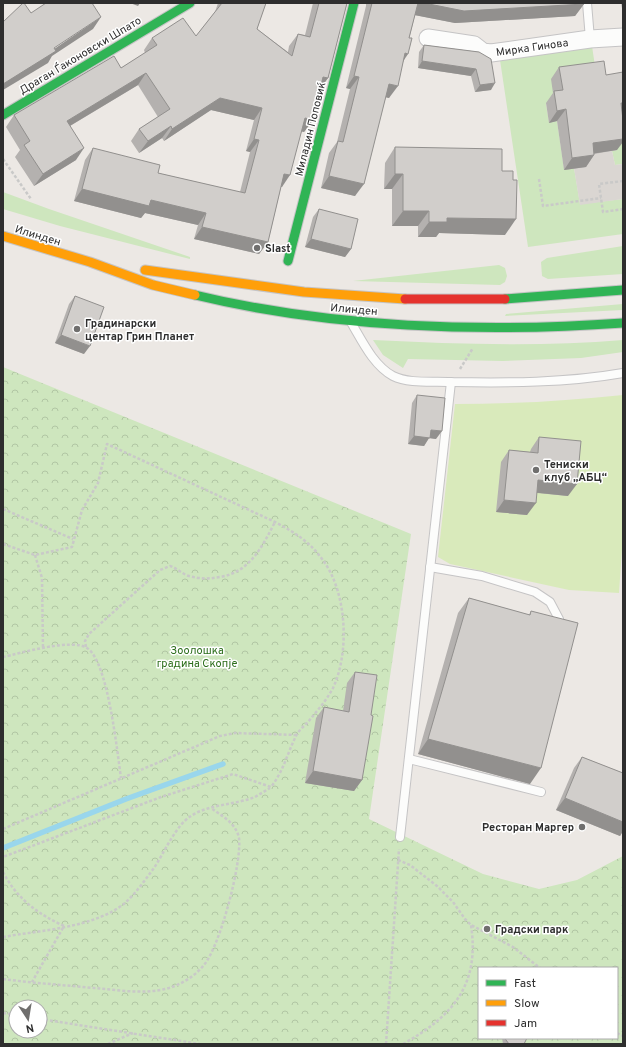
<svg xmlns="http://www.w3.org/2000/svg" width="626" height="1047" font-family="Overpass,sans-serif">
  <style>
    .grass { fill: #cee6be }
    .park { fill: url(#park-crowns); fill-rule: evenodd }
    .pitch { fill: #d9eabb }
    .plaza { fill: #dad6d2 }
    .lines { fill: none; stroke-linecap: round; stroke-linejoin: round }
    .stream { stroke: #99d6ec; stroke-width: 5.5 }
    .lane-casing { stroke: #c5c4c5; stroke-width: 10 }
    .street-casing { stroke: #c5c4c5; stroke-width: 19 }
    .fast-casing { stroke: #c5c4c5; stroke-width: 11 }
    .slow-casing { stroke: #c5c4c5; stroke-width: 11 }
    .jam-casing { stroke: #c5c4c5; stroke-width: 11 }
    .path { stroke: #c9c9c8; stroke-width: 2.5; stroke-dasharray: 3 2; stroke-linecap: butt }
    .lane { stroke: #fcfcfb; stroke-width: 8 }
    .street { stroke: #fcfcfb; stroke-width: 17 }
    .fast { stroke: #30b455; stroke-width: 9 }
    .slow { stroke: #ff9f0a; stroke-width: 9 }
    .jam { stroke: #e5322d; stroke-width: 9 }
    .wall { fill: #b4b1af }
    .shaded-wall { fill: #92908e }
    .building { fill: #d1cecb; stroke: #92908e }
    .poi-dot { fill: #706f6e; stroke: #fff; stroke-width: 1.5 }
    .labels { text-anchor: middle; stroke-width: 3; stroke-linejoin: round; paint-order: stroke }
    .street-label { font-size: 11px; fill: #2e2e2e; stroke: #fff }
    .poi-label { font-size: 11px; font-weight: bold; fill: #2e2e2e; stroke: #fff; text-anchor: start }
    .park-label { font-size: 11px; fill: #2c6e1b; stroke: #fff }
  </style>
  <defs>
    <pattern id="park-crowns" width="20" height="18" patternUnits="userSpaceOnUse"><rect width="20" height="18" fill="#cee6be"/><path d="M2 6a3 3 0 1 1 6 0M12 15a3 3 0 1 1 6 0" fill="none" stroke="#b1c6a4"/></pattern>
  </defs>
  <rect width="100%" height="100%" fill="#ece8e4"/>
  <g class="grass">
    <polygon points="592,46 596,73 554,102 546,104 549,122 557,121 564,169 574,168 580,204 623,199 623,234 528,247 500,60"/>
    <polygon points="623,114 623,164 615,165 612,151 617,150 612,115"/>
    <polygon points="3,192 49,209 190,257 190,259 60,226 3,209"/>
    <polygon points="623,246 623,274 548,279 542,276 541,262 547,258"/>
    <polygon points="499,265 505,268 507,276 505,282 500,285 353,281"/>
    <polygon points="623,304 623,310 505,316 506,314"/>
    <path d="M373,340C456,344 540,347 623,340V352L581,358L503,361L408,359L403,368L383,355Z"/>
  </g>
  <path class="park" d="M3,367L411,534L369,819L483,874L539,889L577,880L623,856V1044H3ZM479,968H617V1038H479ZM16,1007H40V1031H16Z"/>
  <path class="pitch" d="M623,395V535L619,593L569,590L450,564L438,557L455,404C512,404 567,401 623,395Z"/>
  <polygon class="plaza" points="612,151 615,165 623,164 623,199 580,205 574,168 584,155"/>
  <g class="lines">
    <polyline class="stream" points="3,848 126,799 223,764"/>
    <g class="lane-casing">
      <g id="lane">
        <polyline points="587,3 590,39"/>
        <path d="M352,324C362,341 374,366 393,376C409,384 432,381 450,382C507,383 566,383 623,373"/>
        <polyline points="430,567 482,576 535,592 550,602 559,619"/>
        <polyline points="409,759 541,792"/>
        <polyline points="400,837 451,382"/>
      </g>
    </g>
    <g class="street-casing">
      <polyline id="street" points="428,38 474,45 483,52 491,53 590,39 623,37"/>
    </g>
    <g class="fast-casing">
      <g id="fast">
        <polyline points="3,115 190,3"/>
        <polyline points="288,261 354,3"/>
        <path d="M195,295C331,328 484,333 623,323"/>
        <polyline points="505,299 623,290"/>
      </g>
    </g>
    <g class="slow-casing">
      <g id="slow">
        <polyline points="3,236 90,262 153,285 195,295"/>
        <polyline points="145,270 304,292 405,299"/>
      </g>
    </g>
    <g class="jam-casing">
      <polyline id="jam" points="405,299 505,299"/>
    </g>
    <g class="path">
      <polyline points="3,159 31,199"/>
      <polyline points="539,179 543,206 601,198"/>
      <polyline points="623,181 599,184 603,212 623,209"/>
      <polyline points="460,369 473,348"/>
      <polyline points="3,509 73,539"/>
      <path d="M3,544L35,555L72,547L82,510L98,483L107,444L275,522C294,532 310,542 322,559C347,591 350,652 333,688C326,701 317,711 308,722C304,726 298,731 296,736C287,754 284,770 271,787L233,774L161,797L3,857"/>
      <polyline points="35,555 42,578 43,648"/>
      <path d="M86,647L85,641L89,634L160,570L170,566C177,568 182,574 189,576C200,579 209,579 220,577C250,572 262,547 275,522"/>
      <path d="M3,657C21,653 72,638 87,648C108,661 117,751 121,778"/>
      <polyline points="3,829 220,736 235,733 296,735"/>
      <polyline points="398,860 410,865 437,886 453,902 465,919 471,925 513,947 540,968"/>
      <path d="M3,872C17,899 38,914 64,926L32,982"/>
      <path d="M3,937C41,930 94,928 125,903C136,893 145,880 154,868C164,853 176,825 191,816C209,804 235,805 255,797C260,794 265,791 270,788"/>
      <path d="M3,979C33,983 63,985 94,988C118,990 145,995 169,988C182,984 195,976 204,965C220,946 242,863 239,838C236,823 222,816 211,808"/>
      <polyline points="3,1013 16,1015"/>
      <polyline points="40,1019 200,1044"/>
      <polyline points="617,1033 623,1036"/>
      <polyline points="108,1044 133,1033"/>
      <polyline points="386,1044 399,849"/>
      <path d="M403,1044C453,1016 480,985 471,925"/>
    </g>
    <use href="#lane" class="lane"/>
    <use href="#street" class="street"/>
    <use href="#fast" class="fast"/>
    <use href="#slow" class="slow"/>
    <use href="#jam" class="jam"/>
  </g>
  <g class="wall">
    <polygon points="218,3 266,3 257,29 288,52 289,46 298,34 305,35 313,3 347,3 328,78 321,88 313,120 304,132 301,131 282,187 281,187 268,242 259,254 194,239 198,225 145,213 141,218 74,201 85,160 93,148 158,173 240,192 250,152 246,151 254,120 211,110 164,141 162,138 139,153 131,141 139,129 158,117 138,85 70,126 76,160 34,186 15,157 20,150 6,127 14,115 121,68 145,53 144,50 152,38 196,36 215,12"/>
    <polygon points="366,3 584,3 584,4 575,16 455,23 415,15 404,60 389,98 386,97 355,196 321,188 329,153 337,142 350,89 346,88 366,6"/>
    <polygon points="621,3 623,3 623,14"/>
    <polygon points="424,45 479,52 491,90 475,92 471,76 418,68 419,52"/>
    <polygon points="559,67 606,75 622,114 617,150 594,154 594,155 586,167 564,170 557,121 549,123 546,103 553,93 551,79"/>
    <polygon points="395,147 502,171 505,235 439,233 436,237 418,237 418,226 392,226 392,189 384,189 385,163"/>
    <polygon points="319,209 351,249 345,257 305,247 313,217"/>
    <polygon points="75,296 84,354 55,343 69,304"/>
    <polygon points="417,395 436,439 429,438 424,446 408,444 412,403"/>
    <polygon points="539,437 568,496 537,493 527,515 496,512 501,462 509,450 530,452 531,449"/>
    <polygon points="469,598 529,615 531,611 530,784 418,754 458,613"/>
    <polygon points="355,672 371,715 362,780 354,791 305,783 316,718 324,707 343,711 347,683"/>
    <polygon points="582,757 623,773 623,831 620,836 556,810 574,768"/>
    <polygon points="502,1038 527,1038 524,1044 503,1044"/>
  </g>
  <g class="shaded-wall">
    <polygon points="130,3 140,3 138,6"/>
    <polygon points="417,3 424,3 584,4 575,16 455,23 409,14"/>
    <polygon points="101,17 93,29 52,56 48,63 3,90 3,84"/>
    <polygon points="405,53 408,54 400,66"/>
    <polygon points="422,61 476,69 471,76 418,68"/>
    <polygon points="146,73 138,85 58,133 67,121"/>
    <polygon points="354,76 359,77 350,89 346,88"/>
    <polygon points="323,77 328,78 319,90"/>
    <polygon points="495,83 491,90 475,92 480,85"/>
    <polygon points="389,84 398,86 389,98 380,96"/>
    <polygon points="220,98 262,108 254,120 211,110 164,141 172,129"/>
    <polygon points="621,103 623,103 623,114 612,115"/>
    <polygon points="566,109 557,121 549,123 557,111"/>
    <polygon points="305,118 313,120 304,132 296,130"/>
    <polygon points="171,126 162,138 139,153 148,141"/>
    <polygon points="254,139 259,140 250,152 246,151"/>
    <polygon points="623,139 623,142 617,150 584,155 593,143"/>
    <polygon points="84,148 76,160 34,186 43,174"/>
    <polygon points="594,155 586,167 564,170 572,158"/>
    <polygon points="284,174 290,175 282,187 275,186"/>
    <polygon points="395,174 403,174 392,189 384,189"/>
    <polygon points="329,176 364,184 355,196 321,188"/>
    <polygon points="82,189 151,200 206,213 198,225 145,213 141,218 74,201"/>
    <polygon points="403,211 429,211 418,226 392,226"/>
    <polygon points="447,218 516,219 505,235 439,233 436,237 418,237 429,222"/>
    <polygon points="202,227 268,242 259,254 194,239"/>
    <polygon points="311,239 351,249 345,257 305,247"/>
    <polygon points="61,335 90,346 84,354 55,343"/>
    <polygon points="431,430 442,431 436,439 429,438 424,446 408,444 414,436"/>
    <polygon points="538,480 577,484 568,496 530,492"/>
    <polygon points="504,500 536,503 527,515 496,512"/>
    <polygon points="428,739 541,768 530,784 418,754"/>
    <polygon points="313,771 362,780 354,791 305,783"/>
    <polygon points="565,798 623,822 623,831 620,836 556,810"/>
  </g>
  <g class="building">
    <polygon points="23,3 24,3 31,13 46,3 92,3 101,17 54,48 56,51 3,84 3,22"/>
    <polygon points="222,3 266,3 257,29 292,56 298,34 310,37 319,3 347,3 328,78 323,77 313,120 305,118 290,175 284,174 268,242 202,227 206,213 151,200 149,206 82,189 93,148 160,165 158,173 245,193 259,140 254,139 262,108 220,98 172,129 171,126 148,141 139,129 170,109 146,73 67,121 84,148 43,174 24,145 30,141 14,115 114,56 121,68 157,45 152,38 183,18 196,36"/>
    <polygon points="372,3 418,3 409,38 412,38 408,54 405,53 398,86 389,84 364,184 329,176 338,141 343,142 359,77 354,76"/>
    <polygon points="424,3 584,3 584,4 464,11"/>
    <polygon points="424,45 479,52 491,59 495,83 480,85 476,69 422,61"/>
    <polygon points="604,61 606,75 623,72 623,103 621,103 623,120 623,139 593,143 594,155 572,158 566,109 557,111 554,91 563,90 559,67"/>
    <polygon points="395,147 502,149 502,171 513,171 513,180 517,180 516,219 447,218 447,222 429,222 429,211 403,211 403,174 395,174"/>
    <polygon points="319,209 358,219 351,249 311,239"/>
    <polygon points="75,296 104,307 90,346 61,335"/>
    <polygon points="417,395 445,398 442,431 431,430 430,438 414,436"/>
    <polygon points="539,437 581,441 577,484 538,480 536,503 504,500 509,450 538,453"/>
    <polygon points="469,598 530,615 531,611 578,623 541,768 428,739"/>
    <polygon points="355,672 377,675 371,715 373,716 362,780 313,771 324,707 349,712"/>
    <polygon points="582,757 623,773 623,822 565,798"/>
    <polygon points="505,1038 527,1038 524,1044 509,1044 506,1040"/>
  </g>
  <g class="poi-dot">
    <circle cx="257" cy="248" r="4"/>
    <circle cx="77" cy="329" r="4"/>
    <circle cx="536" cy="470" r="4"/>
    <circle cx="582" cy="827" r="4"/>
    <circle cx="487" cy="929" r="4"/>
  </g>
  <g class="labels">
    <g class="street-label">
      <text transform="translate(532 47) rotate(-8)" y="4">Мирка Гинова</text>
      <text transform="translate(80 55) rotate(-31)" y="4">Драган Ѓаконовски Шпато</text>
      <text transform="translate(310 129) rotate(-76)" y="4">Миладин Поповиќ</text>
      <text transform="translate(38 235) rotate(17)" y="4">Илинден</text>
      <text transform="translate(354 309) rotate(5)" y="4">Илинден</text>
    </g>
    <g class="poi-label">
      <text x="265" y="252">Slast</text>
      <text x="85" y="327">Градинарски<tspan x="85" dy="13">центар Грин Планет</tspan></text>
      <text x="544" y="468">Тениски<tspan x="544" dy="13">клуб „АБЦ“</tspan></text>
      <text x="574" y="831" text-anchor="end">Ресторан Маргер</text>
      <text x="495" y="933">Градски парк</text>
    </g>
    <g class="park-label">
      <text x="197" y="654">Зоолошка<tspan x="197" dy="13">градина Скопје</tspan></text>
    </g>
  </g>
  <rect width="626" height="1047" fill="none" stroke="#2e2e2e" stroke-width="8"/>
  <rect x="478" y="967" width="140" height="72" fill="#ffffff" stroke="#ababab"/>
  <rect x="486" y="980" width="20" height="6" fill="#30b455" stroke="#ababab"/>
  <text x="514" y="987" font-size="12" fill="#2e2e2e">Fast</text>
  <rect x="486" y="1000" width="20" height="6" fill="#ff9f0a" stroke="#ababab"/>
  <text x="514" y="1007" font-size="12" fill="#2e2e2e">Slow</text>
  <rect x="486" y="1020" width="20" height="6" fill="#e5322d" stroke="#ababab"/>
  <text x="514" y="1027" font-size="12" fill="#2e2e2e">Jam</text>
  <g transform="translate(28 1019) rotate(168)"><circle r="19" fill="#ffffff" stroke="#ababab"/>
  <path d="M0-3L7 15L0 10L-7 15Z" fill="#706f6e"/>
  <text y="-6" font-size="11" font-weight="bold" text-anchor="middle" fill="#2e2e2e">N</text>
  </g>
</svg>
